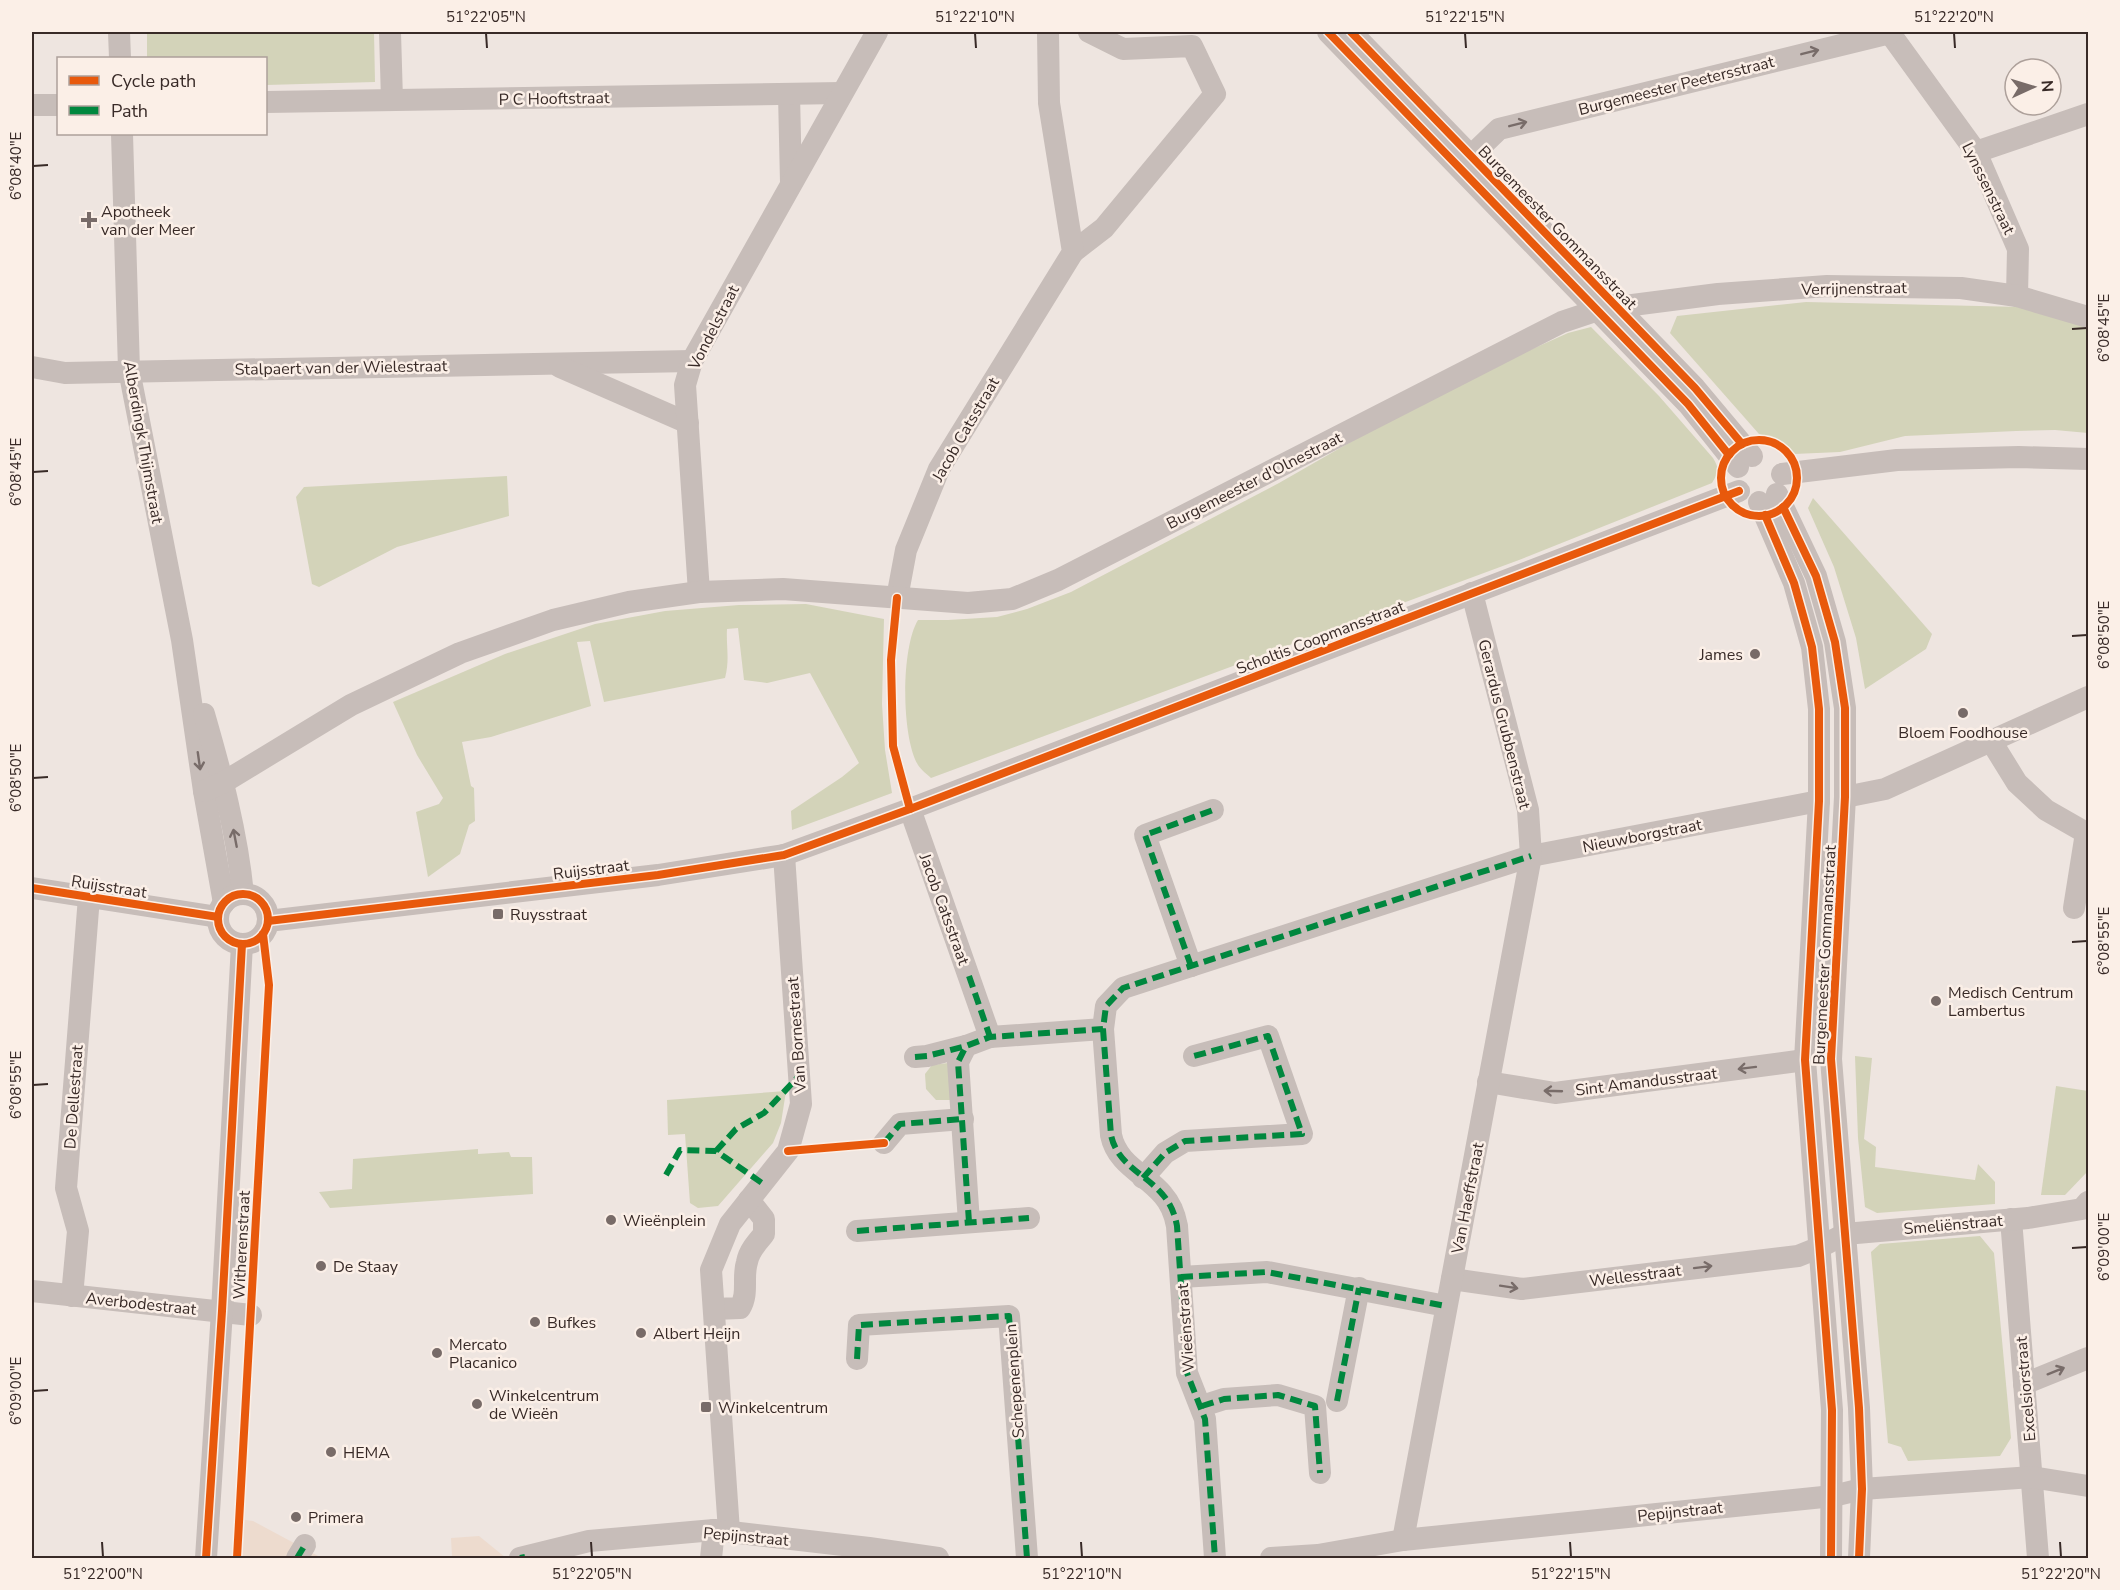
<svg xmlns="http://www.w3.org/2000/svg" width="2120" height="1590" font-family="'Nunito Sans',sans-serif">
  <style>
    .green { fill: #d3d3b9 }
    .plaza { fill: #eddbce }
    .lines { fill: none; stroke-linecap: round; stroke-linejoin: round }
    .minor { stroke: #c7bdb9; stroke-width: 22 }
    .quiet { stroke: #00873e; stroke-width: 6; stroke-dasharray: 12 6; stroke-linecap: butt }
    .cycleway-casing { stroke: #fbefe7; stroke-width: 11 }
    .cycleway { stroke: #e8590c; stroke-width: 8 }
    .oneway { stroke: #786c69 }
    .ticks { fill: none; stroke: #382a27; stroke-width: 2 }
    .poi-dot { fill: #786b68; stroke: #fbefe7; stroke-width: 2 }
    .labels { text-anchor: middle; stroke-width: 5; stroke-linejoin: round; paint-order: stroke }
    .street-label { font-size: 16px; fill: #382a27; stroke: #fbefe7 }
    .poi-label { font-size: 16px; fill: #382a27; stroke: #fbefe7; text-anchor: start }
    .neatline { fill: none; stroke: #382a27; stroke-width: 2 }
    .ticks-label { font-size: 15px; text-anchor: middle; fill: #382a27 }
  </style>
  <rect width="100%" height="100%" fill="#eee5e0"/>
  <g class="green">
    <polygon points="147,32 374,32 375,82 266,85 266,58 147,58"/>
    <polygon points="1806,302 2022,307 2088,326 2088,433 2055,430 2016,431 1905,436 1840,452 1794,454 1777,440 1759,434 1670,333 1677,316"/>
    <path d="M1591,327L1659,396L1713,458C1720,469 1718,473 1712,483L1519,560L931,778C927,774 921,770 918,765C901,736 901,648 918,620H948L997,617L1027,609L1071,592L1279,483L1382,424L1477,374L1568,333Z"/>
    <polygon points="507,476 509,516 397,547 319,587 312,584 296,497 304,487"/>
    <polygon points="1813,498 1932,634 1926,649 1865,689 1856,638 1834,567 1808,508"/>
    <path d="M806,604L884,619L882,704L885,750L892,793L792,830L791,811L842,777L859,763L810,673L767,683L744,680L738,628L727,629C726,647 730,659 725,678L604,702L590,641L577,642L591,706L491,737L462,742L471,786L474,788L475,821L469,825L460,854L428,877L416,812L439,804L443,798L417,755L393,702L505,654L595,624L665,611L739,605Z"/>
    <polygon points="1855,1056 1872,1058 1864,1139 1876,1147 1875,1167 1975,1180 1978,1164 1995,1182 1995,1204 1877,1213 1865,1207 1858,1138"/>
    <polygon points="948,1063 952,1100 936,1100 926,1089 925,1074 932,1065"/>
    <polygon points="2056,1086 2088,1091 2088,1171 2065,1195 2041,1195"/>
    <polygon points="786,1091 781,1123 773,1143 718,1206 698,1208 690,1203 685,1134 668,1135 667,1100"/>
    <polygon points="478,1149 478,1154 509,1152 511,1157 532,1157 533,1194 330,1208 319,1192 352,1189 353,1159"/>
    <polygon points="1980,1236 1994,1253 2011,1438 2000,1456 1908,1461 1901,1447 1888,1443 1871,1252 1880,1244"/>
  </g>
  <g class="plaza">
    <polygon points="239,1519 253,1521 322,1558 238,1558"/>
    <polygon points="479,1536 506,1558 438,1558 452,1557 451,1538"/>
  </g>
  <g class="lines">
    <g class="minor">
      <polyline points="119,32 120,58"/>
      <polyline points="390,32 392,100"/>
      <polyline points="1328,32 1688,404 1738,467"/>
      <polyline points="1351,32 1695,388 1752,456"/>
      <polyline points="1889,32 1976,152 2018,249 2017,296"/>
      <polyline points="789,94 791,183"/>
      <polyline points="266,102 842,93"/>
      <polyline points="32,105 58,105"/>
      <polyline points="122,134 129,370 182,640 204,791 224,903"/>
      <polyline points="1976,152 2088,114"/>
      <polyline points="1471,156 1499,129 1890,33"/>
      <polyline points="1073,252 1104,228 1215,94 1192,46 1123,49 1089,32"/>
      <polyline points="32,367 65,373 692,361"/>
      <polyline points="560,367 688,423"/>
      <polyline points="1782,474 1897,460 2019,457 2088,459"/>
      <polyline points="1777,494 1816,576 1835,642 1845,708 1845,797 1831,1059 1859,1408 1862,1489 1859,1558"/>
      <polyline points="1759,502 1794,583 1812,647 1819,709 1819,801 1805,1060 1832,1410 1831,1558"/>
      <polyline points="699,592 685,385 692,361 877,32"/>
      <polyline points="897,598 906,550 939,469 1073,252 1049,103 1048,32"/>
      <path d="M204,714C221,773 237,832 243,894"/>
      <polyline points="1991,741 2017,783 2046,810 2088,834"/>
      <polyline points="204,791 224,782 351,705 460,653 553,620 629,602 699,592 783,589 968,603 1012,599 1058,580 1562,322 1598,310 1617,307 1718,294 1827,286 1961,288 2017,296 2088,317"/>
      <polyline points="1845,797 1885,789 2088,697"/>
      <polyline points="910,809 990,1037"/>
      <polyline points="32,888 218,917"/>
      <circle cx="243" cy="919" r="25"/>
      <polyline points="2074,908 2086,833"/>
      <polyline points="268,921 658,875 784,855 910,809 1739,491"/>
      <polyline points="1191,966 1145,835 1213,810"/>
      <path d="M1103,1029L1111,1135C1117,1165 1146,1174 1163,1195C1171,1204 1175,1215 1177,1226L1187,1373L1205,1419L1215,1558"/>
      <polyline points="915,1057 927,1056 966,1046"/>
      <polyline points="1488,1082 1555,1093 1805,1060"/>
      <polyline points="884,1143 900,1124 963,1119"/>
      <polyline points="1143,1178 1165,1153 1185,1141 1302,1134 1268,1036 1194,1056"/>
      <polyline points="2011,1219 2038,1558"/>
      <polyline points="969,1222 958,1062 966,1046 990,1037 1103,1029 1106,1006 1123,988 1531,856 1819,801"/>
      <polyline points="857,1231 1029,1218"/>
      <polyline points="1181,1277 1267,1272 1446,1306"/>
      <polyline points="1452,1279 1522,1289 1798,1256 1818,1248 1845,1234 2028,1218 2082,1209 2088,1202"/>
      <polyline points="32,1291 251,1315"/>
      <polyline points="72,1296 78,1231 66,1188 89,897"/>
      <path d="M714,1309L740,1308C749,1293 742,1278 747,1262C749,1251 757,1242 764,1234V1219L749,1200"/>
      <polyline points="857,1359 859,1325 1009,1316 1027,1558"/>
      <polyline points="2024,1384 2088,1358"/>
      <polyline points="1337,1401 1359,1288"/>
      <polyline points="1202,1406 1224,1399 1278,1395 1315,1406 1320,1473"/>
      <polyline points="729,1531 711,1270 730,1224 788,1151 801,1104 784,855"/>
      <polyline points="1403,1540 1531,856 1528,810 1472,593"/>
      <polyline points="206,1558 222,1311 242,944"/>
      <polyline points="297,1558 305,1545"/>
      <polyline points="520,1558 589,1541 714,1530 869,1548 938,1558"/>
      <polyline points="711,1558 714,1530"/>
      <polyline points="1271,1558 1318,1555 1403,1540 1833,1496 1862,1489 2032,1477 2088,1486"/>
    </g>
    <g class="quiet">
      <polyline points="1191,966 1145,835 1213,810"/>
      <polyline points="969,976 990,1037"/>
      <path d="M1103,1029L1111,1135C1117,1165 1146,1174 1163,1195C1171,1204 1175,1215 1177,1226L1187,1373L1205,1419L1215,1558"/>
      <polyline points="915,1057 927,1056 966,1046"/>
      <polyline points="884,1143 900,1124 963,1119"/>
      <polyline points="716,1151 736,1129 764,1113 799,1076"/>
      <polyline points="666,1175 680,1150 716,1151 762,1183"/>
      <polyline points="1143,1178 1165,1153 1185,1141 1302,1134 1268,1036 1194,1056"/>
      <polyline points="969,1222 958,1062 966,1046 990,1037 1103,1029 1106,1006 1123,988 1531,856"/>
      <polyline points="857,1231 1029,1218"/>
      <polyline points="1181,1277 1267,1272 1446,1306"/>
      <polyline points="857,1359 859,1325 1009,1316 1027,1558"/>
      <polyline points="1337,1401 1359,1288"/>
      <polyline points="1202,1406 1224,1399 1278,1395 1315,1406 1320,1473"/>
      <polyline points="297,1558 305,1545"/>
      <polyline points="520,1558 525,1557"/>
    </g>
    <g class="cycleway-casing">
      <g id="cycleway">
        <polyline points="1328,32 1688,404 1729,455"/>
        <polyline points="1351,32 1695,388 1742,444"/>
        <circle cx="1759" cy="478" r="38"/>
        <polyline points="1783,507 1816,576 1835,642 1845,708 1845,797 1831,1059 1859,1408 1862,1489 1859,1558"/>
        <polyline points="1765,515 1794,583 1812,647 1819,709 1819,801 1805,1060 1832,1410 1831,1558"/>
        <polyline points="897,598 891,660 893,746 910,809"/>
        <polyline points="32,888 218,917"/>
        <circle cx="243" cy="919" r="25"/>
        <polyline points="268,921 658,875 784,855 910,809 1739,491"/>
        <polyline points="788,1151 884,1143"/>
        <polyline points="206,1558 222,1311 242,944"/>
        <polyline points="237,1558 269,985 263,934"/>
      </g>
    </g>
    <use href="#cycleway" class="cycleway"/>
  </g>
  <defs><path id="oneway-shaft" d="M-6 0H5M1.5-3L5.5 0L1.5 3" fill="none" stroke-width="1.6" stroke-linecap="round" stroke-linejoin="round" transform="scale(1.5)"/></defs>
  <g class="oneway">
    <use href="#oneway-shaft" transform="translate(1810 52) rotate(-14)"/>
    <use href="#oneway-shaft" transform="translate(1518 124) rotate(-14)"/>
    <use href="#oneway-shaft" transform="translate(199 761) rotate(82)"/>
    <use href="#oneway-shaft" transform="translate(235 838) rotate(-101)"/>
    <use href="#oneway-shaft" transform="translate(1747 1068) rotate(173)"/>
    <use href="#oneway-shaft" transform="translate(1553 1091) rotate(-178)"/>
    <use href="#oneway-shaft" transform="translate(1703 1267) rotate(-7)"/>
    <use href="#oneway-shaft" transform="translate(1509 1287) rotate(9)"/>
    <use href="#oneway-shaft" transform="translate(2056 1371) rotate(-22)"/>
  </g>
  <path class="ticks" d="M486,33L487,48M975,33L976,48M1465,33L1466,48M1954,33L1955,48M33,166L48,165M2072,329L2087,328M33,472L48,471M2072,636L2087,635M33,778L48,777M2072,942L2087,941M33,1085L48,1084M2072,1248L2087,1247M33,1391L48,1390M102,1542L103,1557M591,1542L592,1557M1081,1542L1082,1557M1570,1542L1571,1557M2060,1542L2061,1557"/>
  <g class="poi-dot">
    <path d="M86 211h6v6h6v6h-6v6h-6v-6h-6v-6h6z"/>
    <circle cx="1755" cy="654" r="6"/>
    <circle cx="1963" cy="713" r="6"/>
    <rect x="492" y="908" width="12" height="12" rx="3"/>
    <circle cx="1936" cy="1001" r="6"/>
    <circle cx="611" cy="1220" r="6"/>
    <circle cx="321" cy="1266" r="6"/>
    <circle cx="535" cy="1322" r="6"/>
    <circle cx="641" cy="1333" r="6"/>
    <circle cx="437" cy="1353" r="6"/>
    <circle cx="477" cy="1404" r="6"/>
    <rect x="700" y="1401" width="12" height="12" rx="3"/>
    <circle cx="331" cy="1452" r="6"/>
    <circle cx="296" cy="1517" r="6"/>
  </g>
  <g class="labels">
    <g class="street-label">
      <text transform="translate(1676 85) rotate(-14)" y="6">Burgemeester Peetersstraat</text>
      <text transform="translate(554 98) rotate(-1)" y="6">P C Hooftstraat</text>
      <text transform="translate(1989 188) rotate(64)" y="6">Lynssenstraat</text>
      <text transform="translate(1558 227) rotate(46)" y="6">Burgemeester Gommansstraat</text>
      <text transform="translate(1854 288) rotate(-1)" y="6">Verrijnenstraat</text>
      <text transform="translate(713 327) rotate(-63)" y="6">Vondelstraat</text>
      <text transform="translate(341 367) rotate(-1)" y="6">Stalpaert van der Wielestraat</text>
      <text transform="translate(965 429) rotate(-60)" y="6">Jacob Catsstraat</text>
      <text transform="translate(144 442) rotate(80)" y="6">Alberdingk Thijmstraat</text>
      <text transform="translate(1254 480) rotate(-27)" y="6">Burgemeester d'Olnestraat</text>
      <text transform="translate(1320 637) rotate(-21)" y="6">Scholtis Coopmansstraat</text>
      <text transform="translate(1505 724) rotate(76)" y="6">Gerardus Grubbenstraat</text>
      <text transform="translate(1642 835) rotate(-11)" y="6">Nieuwborgstraat</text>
      <text transform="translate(591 869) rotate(-7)" y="6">Ruijsstraat</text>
      <text transform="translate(109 886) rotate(9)" y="6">Ruijsstraat</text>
      <text transform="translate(945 909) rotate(70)" y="6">Jacob Catsstraat</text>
      <text transform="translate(1824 955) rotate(-87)" y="6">Burgemeester Gommansstraat</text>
      <text transform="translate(796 1035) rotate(-94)" y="6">Van Bornestraat</text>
      <text transform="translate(1646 1081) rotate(-7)" y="6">Sint Amandusstraat</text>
      <text transform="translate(73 1097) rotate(-86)" y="6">De Dellestraat</text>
      <text transform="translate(1467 1198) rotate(-79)" y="6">Van Haeffstraat</text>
      <text transform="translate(1953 1224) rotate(-5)" y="6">Smeliënstraat</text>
      <text transform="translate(241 1245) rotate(-87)" y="6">Witherenstraat</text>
      <text transform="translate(1635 1275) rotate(-7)" y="6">Wellesstraat</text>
      <text transform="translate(141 1303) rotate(6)" y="6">Averbodestraat</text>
      <text transform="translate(1185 1328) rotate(-94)" y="6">Wieënstraat</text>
      <text transform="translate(1014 1381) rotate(-94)" y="6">Schepenenplein</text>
      <text transform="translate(2025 1389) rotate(-95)" y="6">Excelsiorstraat</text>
      <text transform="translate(1680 1511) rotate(-6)" y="6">Pepijnstraat</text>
      <text transform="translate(746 1536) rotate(5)" y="6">Pepijnstraat</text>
    </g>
    <g class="poi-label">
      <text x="101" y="217">Apotheek<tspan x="101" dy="18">van der Meer</tspan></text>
      <text x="1743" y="660" text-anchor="end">James</text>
      <text x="1963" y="738" text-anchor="middle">Bloem Foodhouse</text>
      <text x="510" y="920">Ruysstraat</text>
      <text x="1948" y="998">Medisch Centrum<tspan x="1948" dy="18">Lambertus</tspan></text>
      <text x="623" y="1226">Wieënplein</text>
      <text x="333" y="1272">De Staay</text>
      <text x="547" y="1328">Bufkes</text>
      <text x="653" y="1339">Albert Heijn</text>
      <text x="449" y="1350">Mercato<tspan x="449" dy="18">Placanico</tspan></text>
      <text x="489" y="1401">Winkelcentrum<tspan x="489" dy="18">de Wieën</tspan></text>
      <text x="718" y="1413">Winkelcentrum</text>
      <text x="343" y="1458">HEMA</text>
      <text x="308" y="1523">Primera</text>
    </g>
  </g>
  <rect width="2120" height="1590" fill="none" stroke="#fbefe7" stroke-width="66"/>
  <rect x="57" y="57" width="210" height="78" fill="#fbefe7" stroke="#ada09a" stroke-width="1.5"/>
  <rect x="69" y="76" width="30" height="9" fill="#e8590c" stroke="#ada09a" stroke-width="1.5"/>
  <text x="111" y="87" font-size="18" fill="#382a27">Cycle path</text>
  <rect x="69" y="106" width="30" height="9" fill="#00873e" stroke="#ada09a" stroke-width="1.5"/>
  <text x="111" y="117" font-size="18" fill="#382a27">Path</text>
  <g transform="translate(2033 87) rotate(86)"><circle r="28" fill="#fbefe7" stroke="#ada09a" stroke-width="1.5"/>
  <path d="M0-4.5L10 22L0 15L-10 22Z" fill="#786b68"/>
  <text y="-9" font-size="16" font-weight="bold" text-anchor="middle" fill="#382a27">N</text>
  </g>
  <rect x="33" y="33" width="2054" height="1524" class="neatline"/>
  <g class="ticks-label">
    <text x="486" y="22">51°22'05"N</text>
    <text x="975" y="22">51°22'10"N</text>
    <text x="1465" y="22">51°22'15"N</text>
    <text x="1954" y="22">51°22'20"N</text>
    <text transform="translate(16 166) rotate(-90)" y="5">6°08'40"E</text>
    <text transform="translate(2104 328) rotate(-90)" y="5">6°08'45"E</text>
    <text transform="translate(16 472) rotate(-90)" y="5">6°08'45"E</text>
    <text transform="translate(2104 635) rotate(-90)" y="5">6°08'50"E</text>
    <text transform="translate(16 778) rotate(-90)" y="5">6°08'50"E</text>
    <text transform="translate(2104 941) rotate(-90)" y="5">6°08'55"E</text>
    <text transform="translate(16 1085) rotate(-90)" y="5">6°08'55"E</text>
    <text transform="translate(2104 1247) rotate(-90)" y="5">6°09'00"E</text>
    <text transform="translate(16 1391) rotate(-90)" y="5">6°09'00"E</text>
    <text x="103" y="1579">51°22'00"N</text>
    <text x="592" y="1579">51°22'05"N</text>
    <text x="1082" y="1579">51°22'10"N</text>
    <text x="1571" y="1579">51°22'15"N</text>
    <text x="2061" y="1579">51°22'20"N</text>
  </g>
</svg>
